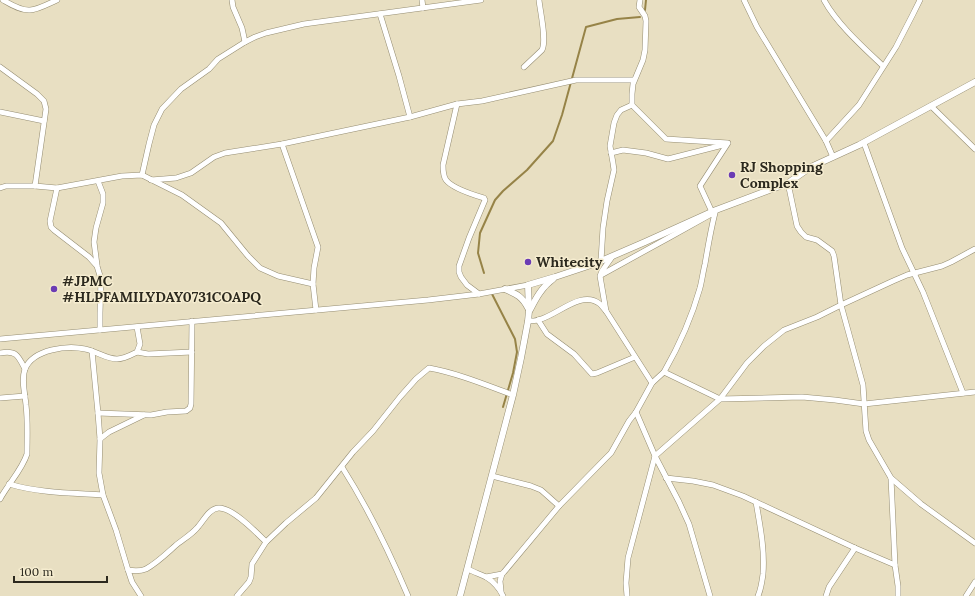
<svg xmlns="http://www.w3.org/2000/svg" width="975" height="596" font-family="Lora,serif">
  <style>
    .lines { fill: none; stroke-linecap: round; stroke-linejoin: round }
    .stream { stroke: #968347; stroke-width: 2 }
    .minor-casing { stroke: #958d72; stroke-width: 6 }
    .tertiary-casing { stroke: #958d72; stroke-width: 7 }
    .minor { stroke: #fff; stroke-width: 5 }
    .tertiary { stroke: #fff; stroke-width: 6 }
    .poi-dot { fill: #6b3cb4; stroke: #f5eccf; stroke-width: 1.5 }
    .labels { text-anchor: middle; stroke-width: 3; stroke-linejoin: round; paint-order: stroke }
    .poi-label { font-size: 14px; font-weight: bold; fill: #2c291e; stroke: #f5eccf; text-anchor: start }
  </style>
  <rect width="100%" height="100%" fill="#e8dfc2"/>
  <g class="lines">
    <g class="stream">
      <polyline points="645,10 646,0"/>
      <polyline points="484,273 478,253 480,233 495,200 503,191 527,170 553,141 562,115 586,27 617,19 640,17"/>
      <polyline points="492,294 515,339 517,352 513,373 503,407"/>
    </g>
    <g class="minor-casing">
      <g id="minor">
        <path d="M3,0C10,4 21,11 30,10C37,10 50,3 57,0"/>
        <polyline points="232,0 233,7 242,28 245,42"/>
        <polyline points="422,0 423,8"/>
        <polyline points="640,0 639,7 645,16 646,21 645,50 643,60 633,84 632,94 632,105 666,139 728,143 700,186 712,212"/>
        <polyline points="744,0 757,27 826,141 833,157"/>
        <path d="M824,0C837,24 863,47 883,66"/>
        <polyline points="380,14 399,76 410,117"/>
        <polyline points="0,67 37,94 44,101 46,109 35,186"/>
        <path d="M524,67L542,50C547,40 540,11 539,0"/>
        <path d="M457,104L443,165C443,170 443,176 446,180C453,189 474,195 484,198L485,200L469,238L459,266V272L461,277L467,285L479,294"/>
        <polyline points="931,106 975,149"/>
        <polyline points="0,112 44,121"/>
        <polyline points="826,141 859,105 896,47 913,14 920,0"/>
        <polyline points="864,143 902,248 923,292 963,393"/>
        <polyline points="282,144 318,247 314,268 313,284 316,310"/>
        <polyline points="611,153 623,150 646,153 668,159 723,145"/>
        <polyline points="142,175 149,144 154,125 162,109 181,89 209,69 218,59 245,42 255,37 266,33 304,24 481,0"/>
        <polyline points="151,180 176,178 191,173 214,157 225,153 282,144 410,117 457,104 482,101 576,80 634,80"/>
        <polyline points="788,183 797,226 801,232 806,237 817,240 832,251 834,256 841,305 863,385 866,431 869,440 891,478 895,565 898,586 898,596"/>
        <polyline points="0,188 6,186 35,186 57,188 122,176 142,175 182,195 221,223 248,256 260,268 278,276 313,284"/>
        <polyline points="57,188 50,221 51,227 54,230 89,257 97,266 101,279 100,313 100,330"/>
        <polyline points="601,261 603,228 607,201 614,170 613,163 610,146 614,123 617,115 621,110 632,105"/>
        <polyline points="97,265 94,242 96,228 103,203 103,194 98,181"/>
        <path d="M601,275L670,237L715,212V213C711,229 708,246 705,264C703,272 702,280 700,288C691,320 680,344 664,372"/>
        <polyline points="606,311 600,276 602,271 612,257"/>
        <polyline points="538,320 547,334 574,354 592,374 597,373 635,357"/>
        <path d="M528,321C531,321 535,321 538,320C557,316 581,289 600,304C602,306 604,309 606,311L652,383"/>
        <polyline points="0,339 428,300 479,294 528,285"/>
        <polyline points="92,351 98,413 100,439 99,473 103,495 116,530 128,570 132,582 141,596"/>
        <polyline points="137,352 148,354 192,352"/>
        <path d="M0,353C16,350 18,355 25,369"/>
        <polyline points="0,398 25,396"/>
        <polyline points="636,412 655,456 679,502 689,524 710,596"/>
        <polyline points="98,413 151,415 167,412 186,411 190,408 191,404 192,321"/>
        <polyline points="100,439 109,432 144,415"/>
        <path d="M342,467C368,508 389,551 408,596"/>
        <polyline points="492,476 531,486 541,490 559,506"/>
        <polyline points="666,478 693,481 713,485 743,496 855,548 895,565"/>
        <polyline points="891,478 921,504 975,543"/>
        <path d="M9,484C39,493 71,493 103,495"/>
        <path d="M0,499C8,484 22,470 27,454C27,438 28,421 26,405C25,394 21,380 25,369C33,349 68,345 85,349C96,351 106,359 117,359C124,359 131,355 137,352L140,344L137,327"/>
        <path d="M756,502C760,526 765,550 763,574C762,582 761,589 758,596"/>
        <path d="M468,569C473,572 480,574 486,577C493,581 500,589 503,596"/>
        <path d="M128,570C134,571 141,571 146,569C157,563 166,554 175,546C182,540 191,535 197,528C203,522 209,508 219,508C233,508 256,532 266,542"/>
        <polyline points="486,577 502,574 504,572 559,506 605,459 611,453 629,421 636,412 652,383 664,372 720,399 747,363 764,346 784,330 817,317 841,305 893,281 907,275 942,266 951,262 975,249"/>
        <polyline points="501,591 500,581 502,574"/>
        <path d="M237,596L249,582L251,577L252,564L266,542L286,523L316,498L353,452L373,431L400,397L416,379L429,368C457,373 486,385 513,395"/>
        <polyline points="627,596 626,583 628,558 655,456 720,399 802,397 835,400 864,404 975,392"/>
        <polyline points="826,596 829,587 855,548"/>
        <polyline points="966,596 975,582"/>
      </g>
    </g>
    <g class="tertiary-casing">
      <g id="tertiary">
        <path d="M505,289C516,294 522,296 528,308"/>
        <path d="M530,310C536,298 542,287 553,279"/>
        <polyline points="460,596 513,395 521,358 528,321 529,311 528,285 555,277 594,264 645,242 716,210 788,183 811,167 859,145 975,82"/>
      </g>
    </g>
    <use href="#minor" class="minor"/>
    <use href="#tertiary" class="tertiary"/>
  </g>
  <g class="poi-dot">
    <circle cx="732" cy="175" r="4"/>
    <circle cx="528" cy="262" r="4"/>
    <circle cx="54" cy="289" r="4"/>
  </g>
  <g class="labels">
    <g class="poi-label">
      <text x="740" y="172">RJ Shopping<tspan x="740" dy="16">Complex</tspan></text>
      <text x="536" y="267">Whitecity</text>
      <text x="62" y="286">#JPMC<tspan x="62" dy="16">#HLPFAMILYDAY0731COAPQ</tspan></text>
    </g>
  </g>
  <path d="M14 576v6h93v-6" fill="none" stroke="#2c291e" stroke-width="2"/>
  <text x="20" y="576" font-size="12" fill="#2c291e" stroke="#f5eccf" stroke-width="3" paint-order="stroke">100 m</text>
</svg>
